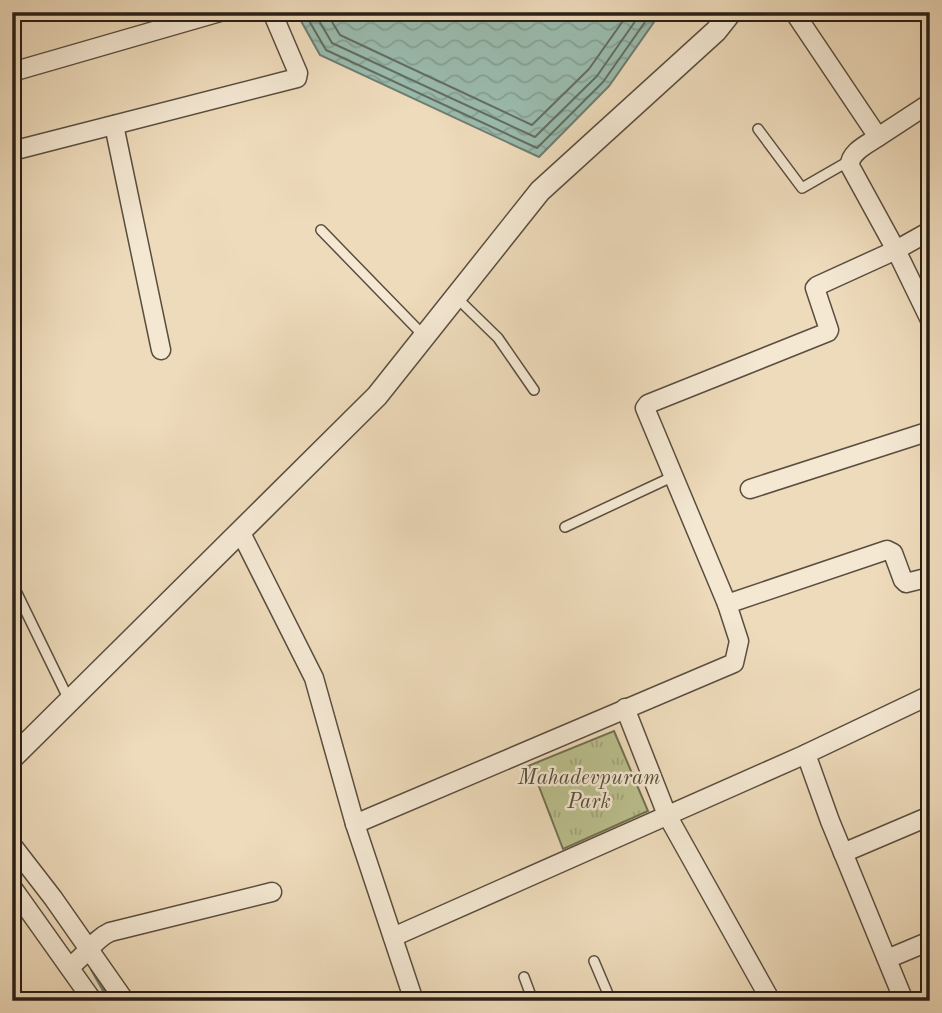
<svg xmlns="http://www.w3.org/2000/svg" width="942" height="1013" font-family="'Old Standard TT',serif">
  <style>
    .park { fill: url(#park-tufts); stroke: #727052; stroke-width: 2 }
    .water { fill: url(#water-waves); stroke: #6d7d71; stroke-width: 2 }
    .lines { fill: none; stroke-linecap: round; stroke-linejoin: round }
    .shore { stroke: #626d62; stroke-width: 2 }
    .stream { stroke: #6d7d71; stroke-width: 6 }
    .service-casing { stroke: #5a4e3f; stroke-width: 12 }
    .minor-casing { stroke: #5a4e3f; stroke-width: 21 }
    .tertiary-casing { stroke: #5a4e3f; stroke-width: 24 }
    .service { stroke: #f4e8d3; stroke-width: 9 }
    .minor { stroke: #f4e8d3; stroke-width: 18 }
    .tertiary { stroke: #f4e8d3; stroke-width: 21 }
    .labels { text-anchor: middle; stroke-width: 5; stroke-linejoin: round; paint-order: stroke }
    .park-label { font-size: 21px; font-style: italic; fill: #554f3a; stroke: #f4e8d3 }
  </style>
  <defs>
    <pattern id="park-tufts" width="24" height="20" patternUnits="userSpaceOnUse" patternTransform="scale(1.75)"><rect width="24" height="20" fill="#bbc08e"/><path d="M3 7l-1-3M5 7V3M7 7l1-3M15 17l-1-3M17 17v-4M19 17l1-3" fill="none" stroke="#a1a57a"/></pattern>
    <pattern id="water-waves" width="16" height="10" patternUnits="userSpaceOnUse" patternTransform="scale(1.75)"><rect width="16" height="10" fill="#9abbad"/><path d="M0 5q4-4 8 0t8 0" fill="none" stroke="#85a094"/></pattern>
  </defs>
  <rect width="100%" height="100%" fill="#eedbbb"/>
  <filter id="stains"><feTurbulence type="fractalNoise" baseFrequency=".00286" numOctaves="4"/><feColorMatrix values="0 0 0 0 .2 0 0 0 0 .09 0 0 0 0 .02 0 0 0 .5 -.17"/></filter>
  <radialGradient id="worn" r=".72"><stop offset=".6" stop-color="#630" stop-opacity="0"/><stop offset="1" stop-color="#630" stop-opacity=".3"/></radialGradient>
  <polygon class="park" points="614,731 648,811 563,849 533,771 528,766"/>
  <polygon class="water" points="296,12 651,12 654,22 609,86 539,157 320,55"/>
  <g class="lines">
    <g class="shore">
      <polyline points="304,12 326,50 537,148 603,82 645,22 645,12"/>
      <polyline points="314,12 332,43 535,137 597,76 636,20 636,12"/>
      <polyline points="326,12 340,35 532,125 589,69 625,18 625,12"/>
    </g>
    <polyline class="stream" points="93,969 111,1001"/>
    <g class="service-casing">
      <g id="service">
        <polyline points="758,129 802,188 849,161"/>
        <polyline points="321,230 424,336"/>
        <polyline points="457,298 498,338 534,390"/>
        <polyline points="565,527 674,476"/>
        <polyline points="12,583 69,700"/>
        <polyline points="594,961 611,1001"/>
        <polyline points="524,977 533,1001"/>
      </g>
    </g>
    <g class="minor-casing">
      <g id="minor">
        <path d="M794,12L878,137C868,144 849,152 850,166L896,250L930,320"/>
        <polyline points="12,72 220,12"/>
        <polyline points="114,125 161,350"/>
        <polyline points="878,137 930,103"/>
        <polyline points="12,151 297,78 298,73 272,12"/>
        <polyline points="750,489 930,431"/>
        <polyline points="240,531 314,678 355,824 414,1001"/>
        <polyline points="727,604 887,550 893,553 903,580 906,583 930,577"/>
        <polyline points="625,708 667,815 771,1001"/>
        <polyline points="806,754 830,821 904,1001"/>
        <polyline points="355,824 734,663 739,641 727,604 645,408 648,404 828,332 829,330 815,288 817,286 896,250 930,231"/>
        <polyline points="12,845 53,898 125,1001"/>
        <polyline points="843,853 930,816"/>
        <polyline points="12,887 93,1001"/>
        <polyline points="393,937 806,754 930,695"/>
        <polyline points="887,959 930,941"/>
        <path d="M69,967C85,957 93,940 110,932L272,892"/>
      </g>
    </g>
    <g class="tertiary-casing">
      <polyline id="tertiary" points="12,758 377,396 540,191 716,31 731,12"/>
    </g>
    <use href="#service" class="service"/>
    <use href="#minor" class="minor"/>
    <use href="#tertiary" class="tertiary"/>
  </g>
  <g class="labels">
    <g class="park-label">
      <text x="589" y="784">Mahadevpuram<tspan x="589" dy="24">Park</tspan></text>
    </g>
  </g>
  <rect width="942" height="1013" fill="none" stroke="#eedbbb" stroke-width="42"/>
  <rect x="14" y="14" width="914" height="985" fill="none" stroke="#291f16" stroke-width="3.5"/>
  <rect x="21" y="21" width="900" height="971" fill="none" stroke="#291f16" stroke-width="2"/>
  <rect width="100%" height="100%" filter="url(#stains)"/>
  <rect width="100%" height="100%" fill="url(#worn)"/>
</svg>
